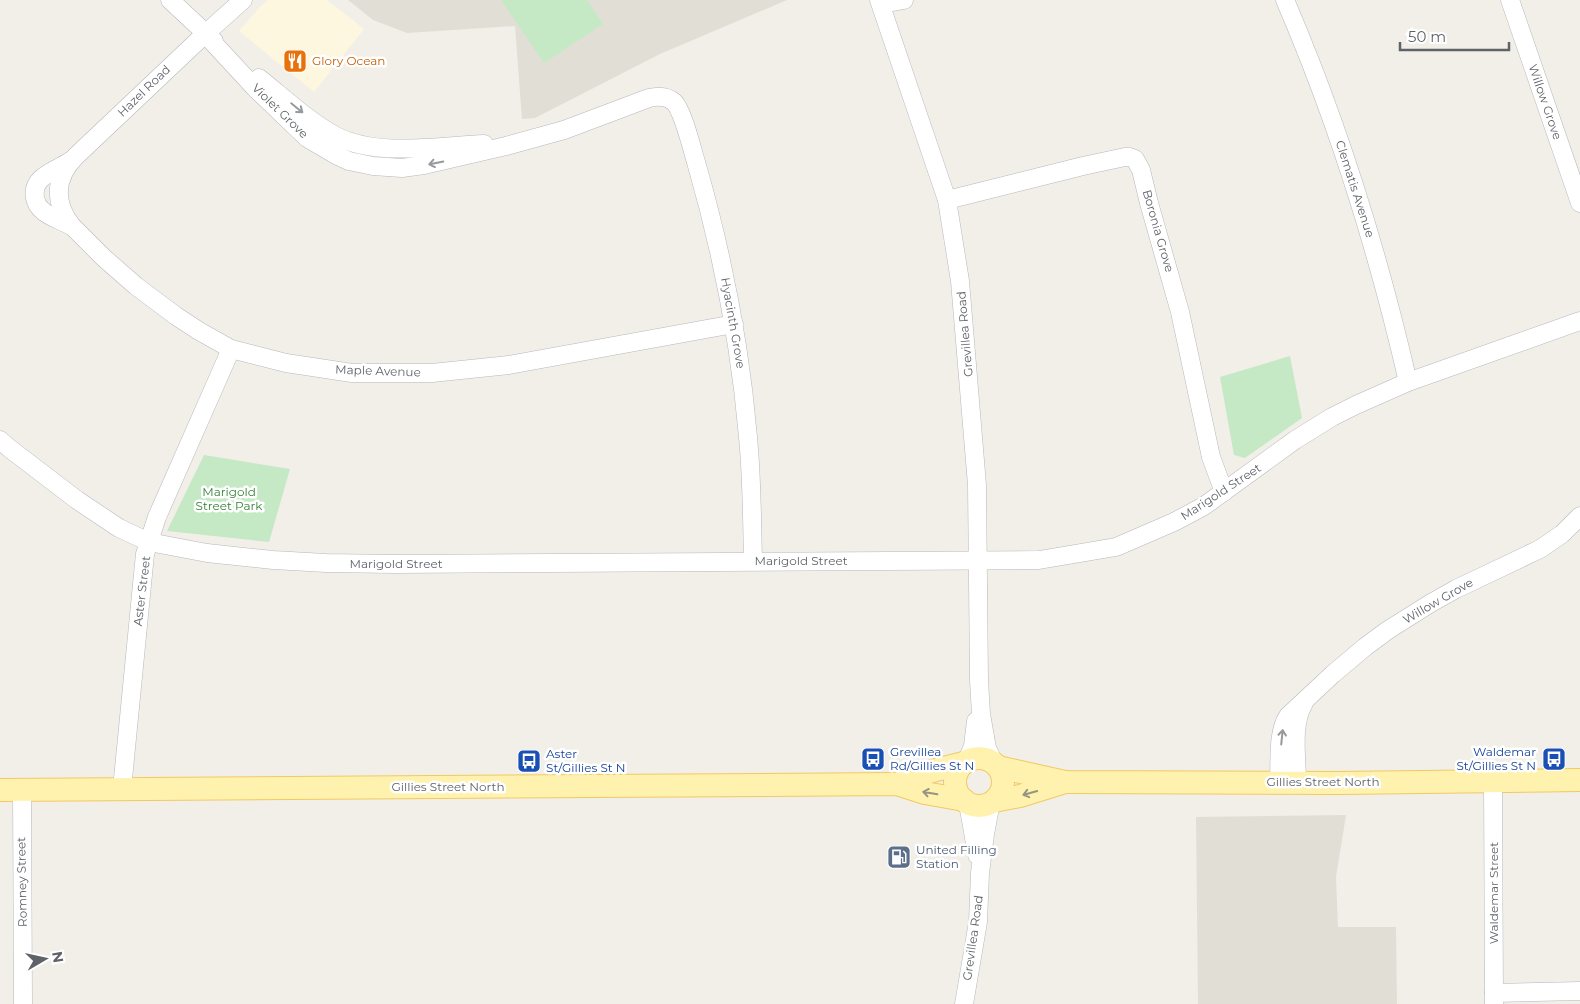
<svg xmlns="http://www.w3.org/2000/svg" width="1580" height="1004" font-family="Montserrat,sans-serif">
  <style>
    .commercial { fill: #fef7e0 }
    .education { fill: #e1ded6 }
    .green { fill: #c5e8c5 }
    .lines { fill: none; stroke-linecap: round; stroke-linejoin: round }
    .minor-casing { stroke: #b5b8bc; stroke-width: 19 }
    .major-casing { stroke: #f2c960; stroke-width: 24 }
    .minor { stroke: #fff; stroke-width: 18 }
    .major { stroke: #fff2af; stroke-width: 22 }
    .oneway { stroke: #979a9d }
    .oneway2 { stroke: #979581 }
    .labels { text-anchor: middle; stroke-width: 5; stroke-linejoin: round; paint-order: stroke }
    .food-label { font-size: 12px; fill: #c56008; stroke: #fff; text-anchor: start }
    .street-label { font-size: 12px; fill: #5f6368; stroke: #fff }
    .park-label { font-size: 12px; fill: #348238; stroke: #fff }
    .transit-label { font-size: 12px; fill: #164399; stroke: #fff; text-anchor: start }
    .service-label { font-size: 12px; fill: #4e5e75; stroke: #fff; text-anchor: start }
  </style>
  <rect width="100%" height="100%" fill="#f1efe8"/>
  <polygon class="commercial" points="268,0 327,0 364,29 314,92 239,31 260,7"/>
  <g class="education">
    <polygon points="348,0 787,0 660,54 535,118 522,119 515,26 407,33 373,20"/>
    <polygon points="1346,815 1336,877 1338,927 1396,927 1397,1004 1198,1004 1196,817"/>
  </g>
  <g class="green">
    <polygon points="501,0 587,0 603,24 544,63"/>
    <polygon points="1290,356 1302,418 1245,458 1234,455 1220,377"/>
    <polygon points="204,455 290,469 269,542 167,531"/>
  </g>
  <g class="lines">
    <g class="minor-casing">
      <g id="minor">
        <polyline points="170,0 214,41"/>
        <path d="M243,0L205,34L76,156C55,177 53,201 71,225L104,258L136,286L176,316L199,331L231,349L286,363L352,373H432L509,365L734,324"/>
        <polyline points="879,0 947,200 960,281 977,485 979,680 981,714 987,748 994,763"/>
        <path d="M1285,0C1338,123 1378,252 1408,382"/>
        <polyline points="1510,0 1580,203"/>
        <polyline points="881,4 904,0"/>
        <path d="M205,34L255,88L307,138L336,155L349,161L373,166L402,168L424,165L506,146L564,130L649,98C657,96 667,96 674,102C683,111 692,149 696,162C722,252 740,343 748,437C752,478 752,520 753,561"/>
        <path d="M259,78C283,97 308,121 336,136C377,157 439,146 484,144"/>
        <path d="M70,161C56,171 31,176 35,198C36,203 39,208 43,211C51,218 63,221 71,226"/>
        <polyline points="947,200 1083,166 1125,157 1130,157 1135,159 1141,170 1149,203 1180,312 1211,457 1224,492"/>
        <polyline points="0,440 9,448 77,500 119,528 149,542 207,553 273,560 326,563 395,564 1039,560 1116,547 1174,522 1204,506 1295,440 1332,417 1356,405 1408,382 1580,321"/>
        <polyline points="967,761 973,746 976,721"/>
        <path d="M1279,782C1280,763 1277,732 1288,716L1333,674L1365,647L1388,630L1431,603L1456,589L1540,549L1562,534L1580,516"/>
        <path d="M1297,782C1297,757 1291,725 1304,703"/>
        <polyline points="1493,782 1494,1004"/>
        <polyline points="122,789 145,554 157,517 231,349"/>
        <polyline points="22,790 23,1004"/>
        <polyline points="968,803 977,855"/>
        <polyline points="1494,993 1580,991"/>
        <polyline points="964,1004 978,922 980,873 985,834 991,802"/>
      </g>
    </g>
    <g class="major-casing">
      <g id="major">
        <circle cx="979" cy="782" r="24"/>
        <polyline points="998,767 1065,782 1338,783 1580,780"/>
        <polyline points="897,784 932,771 964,763"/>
        <polyline points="0,790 897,784 925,793 964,800"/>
        <polyline points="994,801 1020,796 1065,782"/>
      </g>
    </g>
    <use href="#minor" class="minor"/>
    <use href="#major" class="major"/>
  </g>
  <defs><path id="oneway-shaft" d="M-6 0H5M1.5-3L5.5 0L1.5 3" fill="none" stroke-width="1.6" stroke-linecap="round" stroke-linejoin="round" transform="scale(1.25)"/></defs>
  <g class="oneway">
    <use href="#oneway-shaft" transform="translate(297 108) rotate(39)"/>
    <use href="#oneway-shaft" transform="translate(436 163) rotate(169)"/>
    <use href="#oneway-shaft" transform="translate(1282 737) rotate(-84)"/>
  </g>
  <g class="oneway2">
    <use href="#oneway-shaft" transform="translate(930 793) rotate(-170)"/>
    <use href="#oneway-shaft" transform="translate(1030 793) rotate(164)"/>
  </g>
  <defs>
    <g id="restaurant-square" transform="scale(1.25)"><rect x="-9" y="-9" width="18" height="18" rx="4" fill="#e8710a" stroke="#fff"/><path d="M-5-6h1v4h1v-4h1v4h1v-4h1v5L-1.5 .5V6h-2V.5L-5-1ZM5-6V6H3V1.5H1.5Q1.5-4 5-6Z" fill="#fff"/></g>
    <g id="bus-square" transform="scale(1.25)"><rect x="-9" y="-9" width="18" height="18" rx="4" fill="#1a4fb4" stroke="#fff"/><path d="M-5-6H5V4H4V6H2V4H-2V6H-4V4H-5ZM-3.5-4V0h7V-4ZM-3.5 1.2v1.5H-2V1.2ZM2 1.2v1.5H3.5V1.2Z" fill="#fff"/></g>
    <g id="fuel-square" transform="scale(1.25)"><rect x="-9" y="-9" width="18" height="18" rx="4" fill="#5c6f8a" stroke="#fff"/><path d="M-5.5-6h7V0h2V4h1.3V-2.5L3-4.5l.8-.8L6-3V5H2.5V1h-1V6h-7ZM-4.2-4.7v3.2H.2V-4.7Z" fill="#fff"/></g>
  </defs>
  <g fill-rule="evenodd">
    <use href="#restaurant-square" x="295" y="61"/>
    <use href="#bus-square" x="873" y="759"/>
    <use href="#bus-square" x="1554" y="759"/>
    <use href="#bus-square" x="529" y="761"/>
    <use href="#fuel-square" x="899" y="857"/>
  </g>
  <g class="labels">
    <g class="food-label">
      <text x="312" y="65">Glory Ocean</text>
    </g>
    <g class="street-label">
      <text transform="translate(144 91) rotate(-44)" y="4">Hazel Road</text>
      <text transform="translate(1545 102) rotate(71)" y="4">Willow Grove</text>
      <text transform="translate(280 111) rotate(44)" y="4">Violet Grove</text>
      <text transform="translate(1355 189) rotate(72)" y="4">Clematis Avenue</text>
      <text transform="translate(1158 231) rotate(74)" y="4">Boronia Grove</text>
      <text transform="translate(733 323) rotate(80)" y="4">Hyacinth Grove</text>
      <text transform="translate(965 334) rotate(-95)" y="4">Grevillea Road</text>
      <text transform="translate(378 371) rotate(2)" y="4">Maple Avenue</text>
      <text transform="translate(1221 492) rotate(-33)" y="4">Marigold Street</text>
      <text x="801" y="565">Marigold Street</text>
      <text x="396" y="568">Marigold Street</text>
      <text transform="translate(142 591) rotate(-83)" y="4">Aster Street</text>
      <text transform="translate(1438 601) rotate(-30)" y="4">Willow Grove</text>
      <text x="1323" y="786">Gillies Street North</text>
      <text x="448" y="791">Gillies Street North</text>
      <text transform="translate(22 882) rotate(-91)" y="4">Romney Street</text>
      <text transform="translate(1494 893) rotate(-90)" y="4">Waldemar Street</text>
      <text transform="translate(973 938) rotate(-82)" y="4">Grevillea Road</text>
    </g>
    <g class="park-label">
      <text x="229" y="496">Marigold<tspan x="229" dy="14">Street Park</tspan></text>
    </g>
    <g class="transit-label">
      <text x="890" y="756">Grevillea<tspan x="890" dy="14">Rd/Gillies St N</tspan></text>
      <text x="1536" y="756" text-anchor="end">Waldemar<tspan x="1536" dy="14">St/Gillies St N</tspan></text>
      <text x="546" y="758">Aster<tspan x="546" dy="14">St/Gillies St N</tspan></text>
    </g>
    <g class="service-label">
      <text x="916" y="854">United Filling<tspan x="916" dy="14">Station</tspan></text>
    </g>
  </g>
  <g transform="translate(45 959) rotate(81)" stroke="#ffffff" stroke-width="4" paint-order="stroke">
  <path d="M0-4L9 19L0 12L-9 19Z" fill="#5f6368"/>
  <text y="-8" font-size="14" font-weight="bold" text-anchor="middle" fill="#5f6368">N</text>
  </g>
  <path d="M1400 42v8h109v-8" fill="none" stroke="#5f6368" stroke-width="2.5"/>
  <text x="1408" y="42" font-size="15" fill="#5f6368" stroke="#ffffff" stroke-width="4" paint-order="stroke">50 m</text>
</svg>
